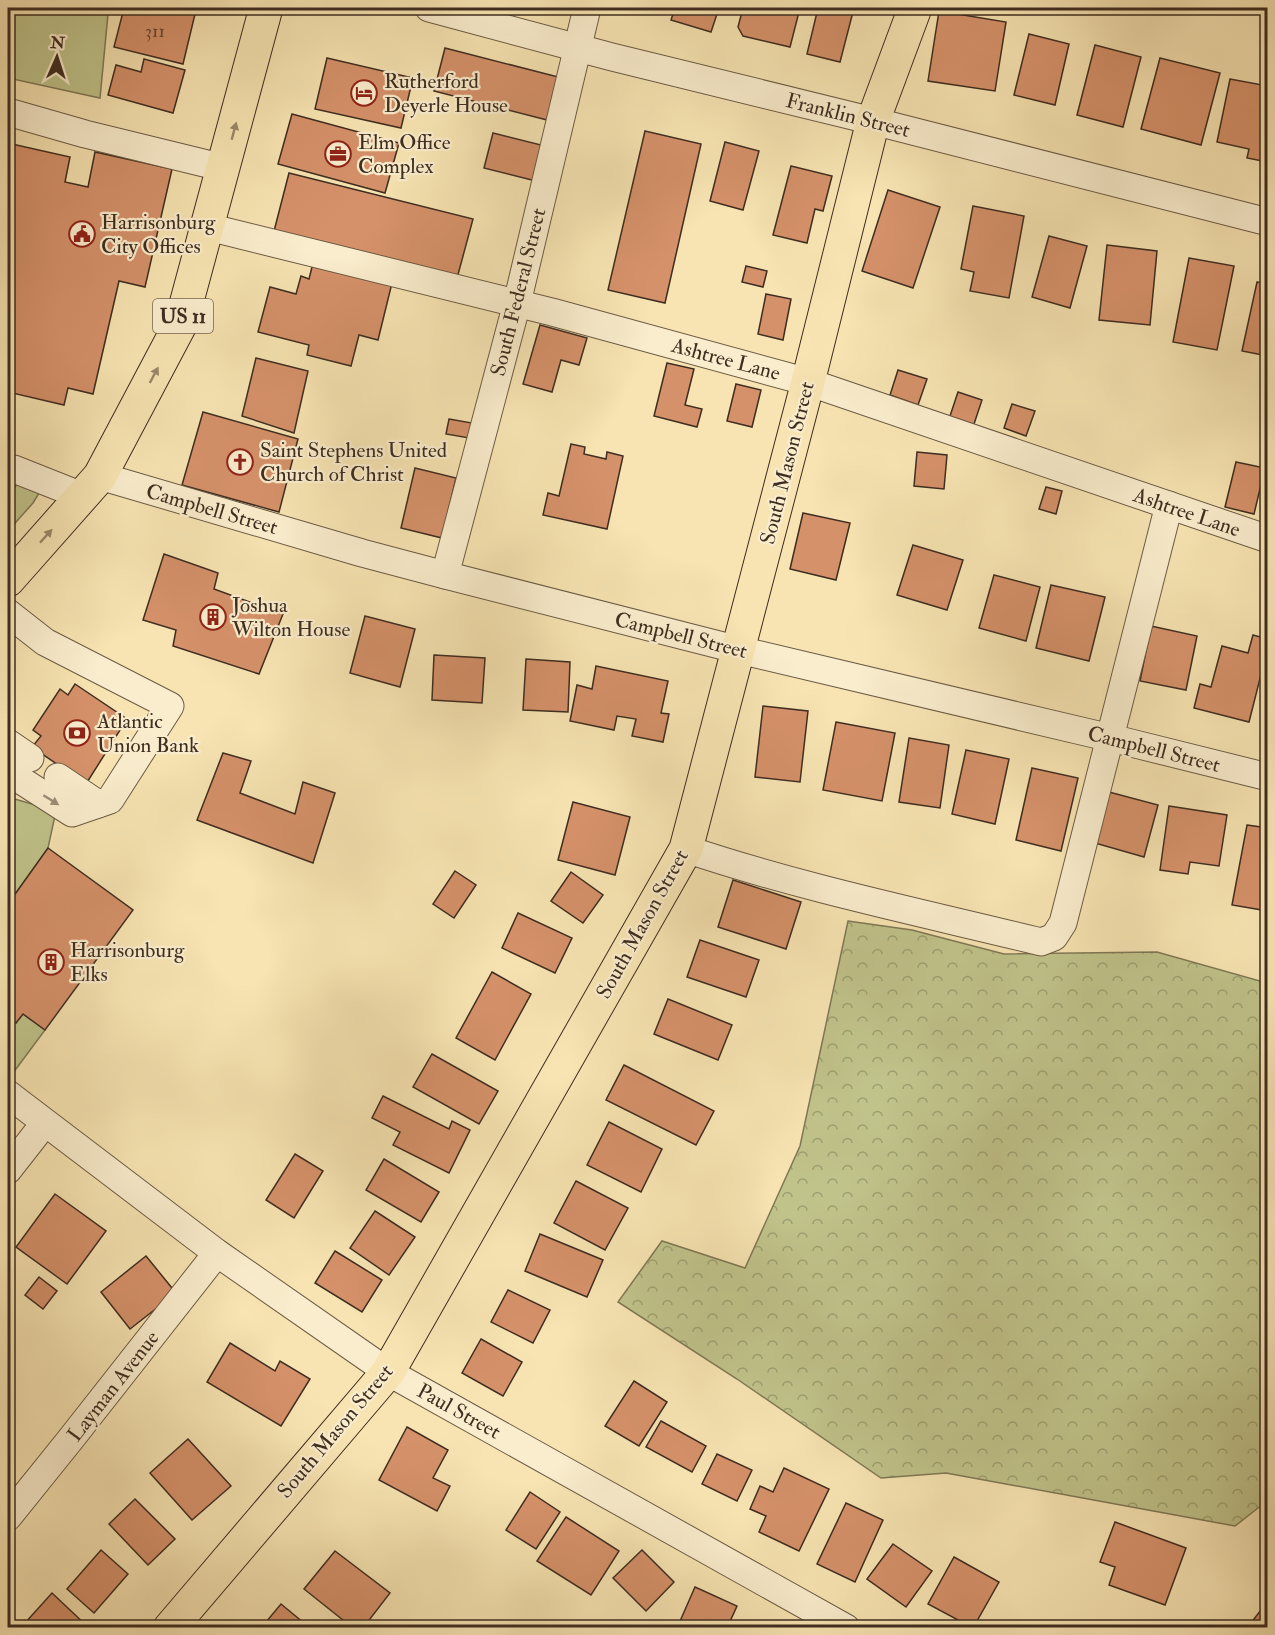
<svg xmlns="http://www.w3.org/2000/svg" width="1275" height="1635" font-family="'IM FELL Double Pica',serif">
  <style>
    .grass { fill: #c0c38a; stroke: #7f7855; stroke-width: 1.5 }
    .forest { fill: url(#forest-crowns); stroke: #7f7855; stroke-width: 1.5 }
    .building { fill: #d5916a; stroke: #3e2d20; stroke-width: 1.5 }
    .lines { fill: none; stroke-linecap: round; stroke-linejoin: round }
    .minor-casing { stroke: #6c5b44; stroke-width: 29 }
    .major-casing { stroke: #3e2d20; stroke-width: 35 }
    .minor { stroke: #faedcd; stroke-width: 27 }
    .major { stroke: #f7e4b2; stroke-width: 33 }
    .oneway { fill: #9a8869 }
    .oneway2 { fill: #9c8d76 }
    .labels { text-anchor: middle; stroke-width: 4.5; stroke-linejoin: round; paint-order: stroke }
    .number-label { font-size: 18px; fill: #644632 }
    .shield { fill: #faedcd; stroke: #766754; stroke-width: 1.5 }
    .shield-label { font-size: 20px; font-weight: bold; fill: #3e2d20 }
    .poi-label { font-size: 21px; fill: #3e2d20; stroke: #faedcd; text-anchor: start }
    .street-label { font-size: 21px; fill: #3e2d20; stroke: #faedcd }
  </style>
  <defs>
    <pattern id="forest-crowns" width="20" height="18" patternUnits="userSpaceOnUse" patternTransform="scale(1.5)"><rect width="20" height="18" fill="#c0c38a"/><path d="M2 6a3 3 0 1 1 6 0M12 15a3 3 0 1 1 6 0" fill="none" stroke="#9d9f70"/></pattern>
  </defs>
  <rect width="100%" height="100%" fill="#f7e4b2"/>
  <filter id="stains"><feTurbulence type="fractalNoise" baseFrequency=".00333" numOctaves="4"/><feColorMatrix values="0 0 0 0 .2 0 0 0 0 .09 0 0 0 0 .02 0 0 0 .5 -.17"/></filter>
  <radialGradient id="worn" r=".72"><stop offset=".6" stop-color="#630" stop-opacity="0"/><stop offset="1" stop-color="#630" stop-opacity=".3"/></radialGradient>
  <g class="grass">
    <polygon points="8,8 81,8 108,14 100,98 8,78"/>
    <polygon points="18,483 41,490 33,503 8,531 8,496"/>
    <polygon points="8,797 56,811 48,848 8,904"/>
    <polygon points="23,1014 45,1030 10,1077 8,1075 8,1016 16,1023"/>
  </g>
  <polygon class="forest" points="848,921 912,930 1004,954 1157,952 1267,983 1267,1501 1235,1526 946,1473 881,1478 737,1379 618,1302 662,1241 745,1268 800,1146"/>
  <g class="building">
    <polygon points="124,8 167,8 195,14 183,64 114,47"/>
    <polygon points="675,8 719,8 711,32 671,20"/>
    <polygon points="743,8 800,8 790,47 743,36 738,27"/>
    <polygon points="818,8 854,8 840,62 807,54"/>
    <polygon points="939,11 1006,22 995,91 928,81"/>
    <polygon points="1029,34 1069,44 1055,105 1014,95"/>
    <polygon points="1095,45 1141,57 1123,127 1077,115"/>
    <polygon points="445,48 566,79 555,122 434,91"/>
    <polygon points="327,58 413,78 401,128 315,109"/>
    <polygon points="1160,58 1220,73 1201,145 1141,129"/>
    <polygon points="144,59 185,70 173,113 108,95 116,65 141,72"/>
    <polygon points="1230,79 1268,86 1268,162 1247,158 1249,149 1217,142"/>
    <polygon points="292,114 399,143 385,193 278,164"/>
    <polygon points="645,131 701,144 665,303 608,290"/>
    <polygon points="493,133 545,146 536,181 484,168"/>
    <polygon points="725,142 759,151 743,210 710,201"/>
    <polygon points="12,144 70,157 65,182 88,187 95,152 172,169 145,287 119,281 93,394 68,388 64,405 8,392 8,165"/>
    <polygon points="791,166 832,176 823,211 815,209 807,243 773,235"/>
    <polygon points="289,173 473,219 456,282 273,235"/>
    <polygon points="888,190 940,207 913,288 862,271"/>
    <polygon points="973,206 1024,216 1009,298 970,291 974,272 961,269"/>
    <polygon points="1049,236 1087,246 1070,308 1032,297"/>
    <polygon points="1107,245 1157,251 1150,325 1099,320"/>
    <polygon points="1189,258 1234,266 1217,350 1173,342"/>
    <polygon points="313,263 392,283 378,340 359,335 351,366 307,355 309,345 258,332 270,287 296,294 301,276 309,279"/>
    <polygon points="746,266 767,271 763,287 742,282"/>
    <polygon points="1257,282 1268,284 1268,356 1242,351"/>
    <polygon points="766,294 791,299 783,340 758,334"/>
    <polygon points="540,325 587,338 579,365 561,360 552,392 523,384"/>
    <polygon points="256,358 308,371 294,433 242,416"/>
    <polygon points="667,363 694,369 685,405 702,409 697,427 654,416"/>
    <polygon points="898,370 927,379 918,405 890,395"/>
    <polygon points="736,384 761,390 752,427 727,421"/>
    <polygon points="958,392 982,400 973,427 949,419"/>
    <polygon points="1012,404 1035,411 1026,436 1004,428"/>
    <polygon points="203,412 298,439 279,512 182,485"/>
    <polygon points="449,419 472,423 469,438 446,434"/>
    <polygon points="571,444 585,447 584,454 606,459 607,452 623,456 607,529 543,515 548,493 559,496"/>
    <polygon points="917,452 947,455 944,489 914,486"/>
    <polygon points="1236,462 1265,468 1254,514 1225,507"/>
    <polygon points="415,468 456,478 442,538 401,528"/>
    <polygon points="1046,487 1062,491 1056,514 1039,509"/>
    <polygon points="803,513 850,523 836,580 790,569"/>
    <polygon points="913,545 963,560 947,610 897,595"/>
    <polygon points="164,554 218,573 214,589 283,614 259,674 173,646 176,630 143,620"/>
    <polygon points="994,575 1040,587 1026,641 979,628"/>
    <polygon points="1051,585 1105,597 1089,661 1036,648"/>
    <polygon points="365,616 415,629 400,687 350,673"/>
    <polygon points="1151,626 1197,636 1186,690 1140,681"/>
    <polygon points="1253,635 1268,639 1268,647 1249,722 1194,708 1200,684 1211,687 1222,646 1248,653"/>
    <polygon points="434,655 485,658 482,703 432,700"/>
    <polygon points="526,659 570,662 568,712 523,710"/>
    <polygon points="596,666 668,681 661,713 669,714 663,742 632,736 636,719 617,716 614,730 570,721 577,685 592,689"/>
    <polygon points="75,684 127,719 86,784 32,747 41,736 33,730 60,689 68,695"/>
    <polygon points="763,706 808,711 800,782 755,777"/>
    <polygon points="836,722 895,733 882,801 823,790"/>
    <polygon points="909,738 949,745 940,808 899,802"/>
    <polygon points="966,750 1009,759 995,824 952,814"/>
    <polygon points="223,753 251,761 240,793 295,814 303,782 335,793 313,863 197,820"/>
    <polygon points="1032,768 1078,778 1061,851 1016,840"/>
    <polygon points="1109,792 1158,805 1144,857 1095,843"/>
    <polygon points="573,802 630,817 615,875 558,860"/>
    <polygon points="1169,806 1227,815 1219,866 1190,862 1188,874 1160,870"/>
    <polygon points="1247,825 1268,828 1268,911 1232,905"/>
    <polygon points="48,848 133,910 45,1030 23,1014 16,1023 8,1016 8,904"/>
    <polygon points="455,871 476,885 454,918 433,904"/>
    <polygon points="571,872 603,895 583,923 551,901"/>
    <polygon points="733,880 801,902 786,949 718,927"/>
    <polygon points="518,913 572,938 555,973 502,948"/>
    <polygon points="700,940 759,960 746,997 687,977"/>
    <polygon points="492,972 531,994 495,1060 456,1038"/>
    <polygon points="668,999 732,1025 718,1060 654,1034"/>
    <polygon points="432,1054 498,1091 479,1124 413,1087"/>
    <polygon points="624,1065 714,1111 696,1145 606,1100"/>
    <polygon points="383,1096 449,1129 452,1121 470,1130 449,1173 393,1145 400,1132 372,1118"/>
    <polygon points="609,1122 662,1149 641,1192 587,1165"/>
    <polygon points="295,1154 323,1171 294,1218 266,1200"/>
    <polygon points="384,1159 439,1192 421,1222 366,1190"/>
    <polygon points="576,1181 628,1208 605,1250 554,1223"/>
    <polygon points="55,1194 106,1231 67,1284 16,1247"/>
    <polygon points="375,1211 415,1237 389,1275 350,1248"/>
    <polygon points="540,1234 603,1260 587,1297 525,1271"/>
    <polygon points="335,1251 382,1280 362,1312 315,1283"/>
    <polygon points="146,1256 176,1293 130,1329 101,1292"/>
    <polygon points="39,1277 57,1291 43,1309 25,1295"/>
    <polygon points="508,1290 550,1310 533,1343 491,1322"/>
    <polygon points="481,1339 522,1362 503,1396 462,1373"/>
    <polygon points="230,1343 275,1371 280,1361 310,1379 281,1426 207,1382"/>
    <polygon points="634,1381 667,1402 639,1446 605,1426"/>
    <polygon points="661,1421 706,1446 692,1472 646,1447"/>
    <polygon points="407,1427 448,1450 433,1478 450,1486 437,1511 379,1480"/>
    <polygon points="188,1439 231,1486 192,1520 150,1473"/>
    <polygon points="717,1454 752,1470 737,1501 702,1484"/>
    <polygon points="784,1468 829,1489 799,1551 759,1532 766,1516 750,1509 760,1486 773,1492"/>
    <polygon points="530,1492 560,1512 536,1549 506,1530"/>
    <polygon points="135,1499 175,1539 148,1565 109,1524"/>
    <polygon points="846,1503 883,1520 855,1582 817,1564"/>
    <polygon points="566,1517 619,1551 591,1595 537,1561"/>
    <polygon points="1115,1522 1186,1548 1165,1605 1109,1585 1115,1567 1100,1562"/>
    <polygon points="893,1544 932,1571 906,1607 867,1579"/>
    <polygon points="101,1550 128,1574 94,1613 67,1589"/>
    <polygon points="642,1550 674,1582 646,1611 613,1578"/>
    <polygon points="335,1551 390,1593 363,1628 353,1628 304,1589"/>
    <polygon points="954,1557 999,1582 973,1628 928,1604"/>
    <polygon points="695,1587 737,1606 727,1628 677,1628"/>
    <polygon points="52,1593 89,1628 30,1628 25,1623"/>
    <polygon points="1268,1601 1268,1628 1247,1628"/>
    <polygon points="281,1604 310,1628 261,1628"/>
  </g>
  <g class="lines">
    <g class="minor-casing">
      <g id="minor">
        <polyline points="429,8 612,57 873,121 1268,222"/>
        <polyline points="8,112 85,134 224,168"/>
        <polyline points="208,227 552,312 808,382 1268,539"/>
        <polyline points="14,469 82,496"/>
        <polyline points="100,476 362,553 445,575 739,650 1111,738 1268,777"/>
        <polyline points="445,575 517,303 587,8"/>
        <polyline points="8,613 45,642 170,706 110,800 72,813 8,772"/>
        <polyline points="8,743 30,758"/>
        <polyline points="58,777 98,804"/>
        <path d="M686,849C802,888 923,913 1041,942L1054,937L1063,923L1169,505"/>
        <polyline points="8,1094 217,1253 388,1372 846,1628"/>
        <polyline points="8,1170 44,1124"/>
        <polyline points="8,1517 70,1440 217,1253"/>
      </g>
    </g>
    <g class="major-casing">
      <g id="major">
        <polyline points="8,580 100,476 181,323 266,8"/>
        <polyline points="170,1628 388,1372 686,849 808,382 873,121 915,8"/>
      </g>
    </g>
    <use href="#minor" class="minor"/>
    <use href="#major" class="major"/>
  </g>
  <defs><path id="oneway-solid" d="M-6-.8H1V-3.2L6.5 0L1 3.2V.8H-6Z" transform="scale(1.5)"/></defs>
  <g class="oneway">
    <use href="#oneway-solid" transform="translate(234 131) rotate(-75)"/>
    <use href="#oneway-solid" transform="translate(154 375) rotate(-62)"/>
    <use href="#oneway-solid" transform="translate(46 536) rotate(-48)"/>
  </g>
  <use class="oneway2" href="#oneway-solid" transform="translate(51 800) rotate(32)"/>
  <defs>
    <g id="hotel-ring" transform="scale(1.35)"><circle r="9.5" fill="#faedcd" stroke="#8f2418" stroke-width="1.5"/><path d="M-6-4.5h1.5V1H6V5H4.5V3h-9V5H-6ZM-4 0a1.8 1.8 0 1 1 3.6 0ZM.5 0V-2.5h3Q6-2.5 6 0Z" fill="#8f2418"/></g>
    <g id="office-ring" transform="scale(1.35)"><circle r="9.5" fill="#faedcd" stroke="#8f2418" stroke-width="1.5"/><path d="M-6-3h4V-5.5h4V-3h4V5H-6ZM-1-4.5V-3h2v-1.5ZM-6 0V1H6V0Z" fill="#8f2418"/></g>
    <g id="civic-ring" transform="scale(1.35)"><circle r="9.5" fill="#faedcd" stroke="#8f2418" stroke-width="1.5"/><path d="M-.6-6.5H3V-4.5H.6V-3L4-1V1h2V6H-6V1h2V-1L-.6-3ZM-1.2 2.5V6h2.4V2.5Z" fill="#8f2418"/></g>
    <g id="church-ring" transform="scale(1.35)"><circle r="9.5" fill="#faedcd" stroke="#8f2418" stroke-width="1.5"/><path d="M-1.2-6h2.4v3.5h3.3v2.4h-3.3V6h-2.4V-.1h-3.3v-2.4h3.3Z" fill="#8f2418"/></g>
    <g id="building-ring" transform="scale(1.35)"><circle r="9.5" fill="#faedcd" stroke="#8f2418" stroke-width="1.5"/><path d="M-4-6H4V6H1V3H-1V6H-4ZM-2.5-4.3h1.7v1.8h-1.7ZM.8-4.3h1.7v1.8H.8ZM-2.5-1h1.7V.8h-1.7ZM.8-1h1.7V.8H.8Z" fill="#8f2418"/></g>
    <g id="bank-ring" transform="scale(1.35)"><circle r="9.5" fill="#faedcd" stroke="#8f2418" stroke-width="1.5"/><path d="M-6-4H6V4H-6ZM0-2.3a2.3 2.3 0 1 0 0 4.6a2.3 2.3 0 1 0 0-4.6Z" fill="#8f2418"/></g>
  </defs>
  <g fill-rule="evenodd">
    <use href="#hotel-ring" x="364" y="93"/>
    <use href="#office-ring" x="338" y="154"/>
    <use href="#civic-ring" x="82" y="234"/>
    <use href="#church-ring" x="240" y="462"/>
    <use href="#building-ring" x="213" y="617"/>
    <use href="#bank-ring" x="77" y="733"/>
    <use href="#building-ring" x="51" y="962"/>
  </g>
  <g class="labels">
    <g class="number-label">
      <text x="155" y="37">311</text>
    </g>
    <rect class="shield" x="153" y="299" width="60" height="34" rx="4.5"/>
    <g class="shield-label">
      <text x="183" y="323">US 11</text>
    </g>
    <g class="poi-label">
      <text x="384" y="88">Rutherford<tspan x="384" dy="24">Deyerle House</tspan></text>
      <text x="358" y="149">Elm Office<tspan x="358" dy="24">Complex</tspan></text>
      <text x="101" y="229">Harrisonburg<tspan x="101" dy="24">City Offices</tspan></text>
      <text x="260" y="457">Saint Stephens United<tspan x="260" dy="24">Church of Christ</tspan></text>
      <text x="232" y="612">Joshua<tspan x="232" dy="24">Wilton House</tspan></text>
      <text x="97" y="728">Atlantic<tspan x="97" dy="24">Union Bank</tspan></text>
      <text x="70" y="957">Harrisonburg<tspan x="70" dy="24">Elks</tspan></text>
    </g>
    <g class="street-label">
      <text transform="translate(848 115) rotate(14)" y="7">Franklin Street</text>
      <text transform="translate(518 292) rotate(-76)" y="7">South Federal Street</text>
      <text transform="translate(726 359) rotate(15)" y="7">Ashtree Lane</text>
      <text transform="translate(787 463) rotate(-76)" y="7">South Mason Street</text>
      <text transform="translate(212 509) rotate(16)" y="7">Campbell Street</text>
      <text transform="translate(1187 512) rotate(19)" y="7">Ashtree Lane</text>
      <text transform="translate(681 635) rotate(14)" y="7">Campbell Street</text>
      <text transform="translate(1154 749) rotate(14)" y="7">Campbell Street</text>
      <text transform="translate(642 924) rotate(-61)" y="7">South Mason Street</text>
      <text transform="translate(113 1386) rotate(-52)" y="7">Layman Avenue</text>
      <text transform="translate(459 1411) rotate(29)" y="7">Paul Street</text>
      <text transform="translate(335 1431) rotate(-50)" y="7">South Mason Street</text>
    </g>
  </g>
  <rect width="1275" height="1635" fill="none" stroke="#f7e4b2" stroke-width="30"/>
  <rect x="9" y="9" width="1257" height="1617" fill="none" stroke="#3e2d20" stroke-width="3"/>
  <rect x="15" y="15" width="1245" height="1605" fill="none" stroke="#3e2d20" stroke-width="1.5"/>
  <g transform="translate(57 57) rotate(3)" stroke="#faedcd" stroke-width="4.5" paint-order="stroke">
  <path d="M0-4.5L10 22L0 15L-10 22Z" fill="#3e2d20"/>
  <text y="-9" font-size="16" font-weight="bold" text-anchor="middle" fill="#3e2d20">N</text>
  </g>
  <rect width="100%" height="100%" filter="url(#stains)"/>
  <rect width="100%" height="100%" fill="url(#worn)"/>
</svg>
